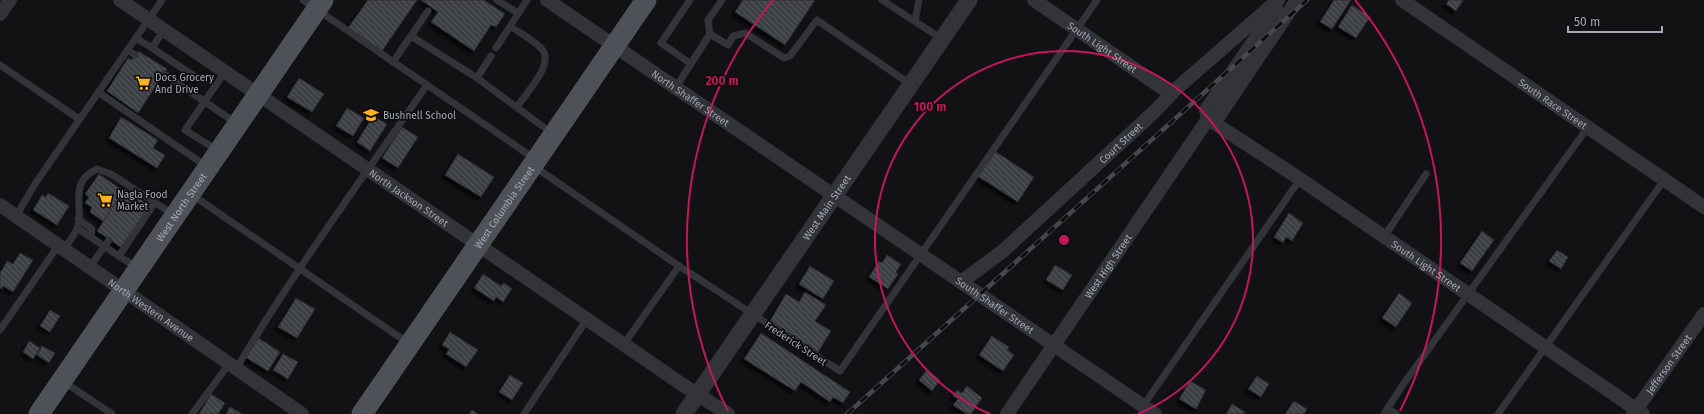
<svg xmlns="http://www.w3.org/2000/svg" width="1704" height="414" font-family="'Fira Sans',sans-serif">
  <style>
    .building { fill: url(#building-back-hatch); stroke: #2c2c31; filter: url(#shadow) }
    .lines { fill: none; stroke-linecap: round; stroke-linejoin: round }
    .service { stroke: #33343a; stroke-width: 7 }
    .minor { stroke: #33343a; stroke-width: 14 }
    .tertiary { stroke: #33343a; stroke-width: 17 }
    .primary { stroke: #4f5159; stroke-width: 21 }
    .rail-casing { stroke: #46484f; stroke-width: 4.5 }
    .rail { stroke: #0e0e0f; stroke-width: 3; stroke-dasharray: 9; stroke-linecap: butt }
    .ring { fill: none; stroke: #c2185b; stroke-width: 2 }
    .labels { text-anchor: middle; stroke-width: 3.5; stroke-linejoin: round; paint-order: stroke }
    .street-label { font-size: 10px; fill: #a3a9b6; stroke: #0e0e0f }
    .poi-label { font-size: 10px; fill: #a3a9b6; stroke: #0e0e0f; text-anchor: start }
    .centre { fill: #c2185b; stroke: #0e0e0f; stroke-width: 2 }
    .ring-label { font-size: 12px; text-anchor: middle; font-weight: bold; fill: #c2185b; stroke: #0e0e0f; stroke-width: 3.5; stroke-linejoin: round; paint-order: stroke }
  </style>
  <defs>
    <pattern id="building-back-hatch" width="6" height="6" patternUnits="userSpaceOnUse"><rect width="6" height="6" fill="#3e3f45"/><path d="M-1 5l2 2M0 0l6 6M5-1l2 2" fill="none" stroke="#57585e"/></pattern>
    <filter id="shadow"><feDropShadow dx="-3.5" dy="3.5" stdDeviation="1" flood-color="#0009"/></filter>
  </defs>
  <rect width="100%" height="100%" fill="#121214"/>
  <g class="building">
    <polygon points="368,0 417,0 382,51 348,28"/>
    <polygon points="421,0 484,0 505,14 496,27 491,25 474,51 431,22 438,12"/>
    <polygon points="743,0 815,0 785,45 735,12"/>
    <polygon points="1334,0 1351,0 1332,29 1320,22"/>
    <polygon points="1449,0 1463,0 1456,11 1446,4"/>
    <polygon points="1352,5 1370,17 1356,38 1338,27"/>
    <polygon points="138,51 167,69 138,113 107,91 128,58 132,60"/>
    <polygon points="299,78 324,94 312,112 287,97"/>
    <polygon points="347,108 364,118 353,136 336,126"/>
    <polygon points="373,116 387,124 370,151 357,142"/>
    <polygon points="121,117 158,140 153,148 165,155 157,168 109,138"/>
    <polygon points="402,127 418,137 398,168 382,158"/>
    <polygon points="993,150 1034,177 1018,202 976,175"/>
    <polygon points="458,154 494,177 481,197 445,175"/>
    <polygon points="99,174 125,192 104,222 90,212 92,207 85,203 89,197 85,194"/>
    <polygon points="125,189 150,206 122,248 97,231"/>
    <polygon points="48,193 69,206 57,225 33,210 42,195 46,197"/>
    <polygon points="1289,213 1303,223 1292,241 1286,237 1283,243 1274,237"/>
    <polygon points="1482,231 1494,240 1472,271 1460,263"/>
    <polygon points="1557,250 1568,257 1561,269 1549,261"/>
    <polygon points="20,253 33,260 13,292 3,286 2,289 0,288 0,273 7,261 13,264"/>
    <polygon points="887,255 901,264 896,272 898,274 888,289 869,277 879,261 882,263"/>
    <polygon points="1055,265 1072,275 1063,290 1046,280"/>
    <polygon points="810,266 834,281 823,299 799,284"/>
    <polygon points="483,274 501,286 504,283 512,289 503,302 496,297 494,301 474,288"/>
    <polygon points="805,292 826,305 815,321 831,331 818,352 770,321 786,294 799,302"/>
    <polygon points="1399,293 1412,303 1396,327 1382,318"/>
    <polygon points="296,298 315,309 297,338 278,327"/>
    <polygon points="50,310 60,316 50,332 40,326"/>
    <polygon points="450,332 478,350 466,367 446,354 449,349 442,345"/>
    <polygon points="761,333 850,392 843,403 833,397 830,402 801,382 795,391 744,359"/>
    <polygon points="992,336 1009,347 1007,350 1014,355 1003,371 979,355"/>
    <polygon points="257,337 280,352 268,371 245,357"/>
    <polygon points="29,341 40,348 33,359 23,352"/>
    <polygon points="42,346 55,353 49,363 37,355"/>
    <polygon points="283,354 298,362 288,379 273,370"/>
    <polygon points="927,370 940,380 932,391 919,380"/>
    <polygon points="510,375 523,383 512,400 499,392"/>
    <polygon points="1257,376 1269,384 1261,397 1248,389"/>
    <polygon points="1190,381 1206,390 1196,409 1179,399"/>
    <polygon points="967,386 982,398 971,414 967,414 953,405 958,399 953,396 957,390 962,393"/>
    <polygon points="211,394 225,403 218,414 199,414"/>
    <polygon points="1294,401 1307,409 1304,414 1285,414"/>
    <polygon points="1232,404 1245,412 1244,414 1226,414"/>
    <polygon points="230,407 242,414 226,414"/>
    <polygon points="472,410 478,414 469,414"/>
  </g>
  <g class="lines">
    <g class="service">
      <polyline points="303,0 535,159"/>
      <polyline points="497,0 518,13"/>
      <polyline points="690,0 661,43 691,64"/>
      <polyline points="882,0 942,39"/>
      <polyline points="915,21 919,0"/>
      <path d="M510,26C520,33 532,39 541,48C556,63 526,93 517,107"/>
      <polyline points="164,30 152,48 194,76"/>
      <polyline points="710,34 728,45 733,36 745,33 784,58 790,56 817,20 910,84"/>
      <polyline points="411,36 477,78"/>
      <polyline points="136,38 152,48"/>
      <polyline points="496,48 527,0"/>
      <polyline points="128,50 135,55"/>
      <polyline points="491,56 477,78 553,134"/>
      <polyline points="393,62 428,11"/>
      <polyline points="0,65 79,119"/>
      <polyline points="164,74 236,123"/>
      <polyline points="676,87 710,34 708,20 722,0"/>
      <polyline points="98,92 206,166"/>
      <polyline points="217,150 185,130 225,72"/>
      <polyline points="535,167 679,266 840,371 1097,0"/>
      <polyline points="191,194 408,343"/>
      <polyline points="16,216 35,184 162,0"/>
      <polyline points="78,219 92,229 91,236"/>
      <polyline points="77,228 137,268"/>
      <polyline points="1384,237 1426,174"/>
      <path d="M63,250C68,243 76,234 78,226C83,203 69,182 97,169L111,174L174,215"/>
      <polyline points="119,256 155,202"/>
      <polyline points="89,268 109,240"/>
      <polyline points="0,330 58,246"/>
      <polyline points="624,344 679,266"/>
      <path d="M236,369C294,271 362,179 427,85"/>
      <polyline points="64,382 112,414"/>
      <polyline points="1143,406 1300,179"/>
      <polyline points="1388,408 1396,414"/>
      <polyline points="192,414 229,364"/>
      <polyline points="524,414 587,319"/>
      <polyline points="1384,414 1402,386 1588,127"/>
      <polyline points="1498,414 1664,180"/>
    </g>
    <g class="minor">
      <path id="s1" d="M120,0L683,385L728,414"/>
      <path id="s2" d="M547,0L1155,414"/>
      <path id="s3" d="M1034,0L1171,94"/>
      <path id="s4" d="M1402,0L1704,207"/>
      <polyline points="0,14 10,0"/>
      <path id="s5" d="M1208,119L1300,179L1643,414"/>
      <polyline points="1208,119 1206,110 1276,9"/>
      <path id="s6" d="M0,205L302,414"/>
      <path id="s7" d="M961,282L1003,251L1154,112L1176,89L1278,0"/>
      <path id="s8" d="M1007,414L1208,119L1218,117L1297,0"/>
      <path id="s9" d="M1633,414L1704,314"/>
    </g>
    <path class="tertiary" id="s10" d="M684,414L969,0"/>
    <g class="primary">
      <path id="s11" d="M39,414L323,0"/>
      <path id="s12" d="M362,414L646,0"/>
    </g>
    <g class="rail-casing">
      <polyline id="rail" points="847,414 1307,0"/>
    </g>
    <use href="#rail" class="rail"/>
  </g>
  <g class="ring">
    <path d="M990 414A189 189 0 1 1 1138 414"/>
    <path d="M728 411A377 377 0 0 1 773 0M1355 0A377 377 0 0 1 1400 411"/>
  </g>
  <defs>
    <g id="supermarket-bare" transform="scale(1.2)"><path d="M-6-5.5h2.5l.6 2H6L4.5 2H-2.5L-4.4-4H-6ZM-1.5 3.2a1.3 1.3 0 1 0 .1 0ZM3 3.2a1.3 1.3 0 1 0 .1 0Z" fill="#ffb220" stroke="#0e0e0f" stroke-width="2.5" paint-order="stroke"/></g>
    <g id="school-bare" transform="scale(1.2)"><path d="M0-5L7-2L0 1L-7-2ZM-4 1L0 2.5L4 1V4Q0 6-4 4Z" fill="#ffb220" stroke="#0e0e0f" stroke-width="2.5" paint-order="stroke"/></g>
  </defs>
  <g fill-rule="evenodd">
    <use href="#supermarket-bare" x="143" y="83"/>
    <use href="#school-bare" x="371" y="115"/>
    <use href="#supermarket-bare" x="105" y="200"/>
  </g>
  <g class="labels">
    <g class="street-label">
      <text dy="4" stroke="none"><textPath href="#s3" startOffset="83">South Light Street</textPath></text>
      <text dy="4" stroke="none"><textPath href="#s2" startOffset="174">North Shaffer Street</textPath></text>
      <text dy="4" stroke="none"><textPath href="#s4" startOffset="183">South Race Street</textPath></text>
      <text dy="4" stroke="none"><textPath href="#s7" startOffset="212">Court Street</textPath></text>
      <text dy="4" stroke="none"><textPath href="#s1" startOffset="350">North Jackson Street</textPath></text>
      <text dy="4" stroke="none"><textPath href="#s11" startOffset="251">West North Street</textPath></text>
      <text dy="4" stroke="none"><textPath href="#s12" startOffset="251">West Columbia Street</textPath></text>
      <text dy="4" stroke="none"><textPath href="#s10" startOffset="251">West Main Street</textPath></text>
      <text dy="4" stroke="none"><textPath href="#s5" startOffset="263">South Light Street</textPath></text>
      <text dy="4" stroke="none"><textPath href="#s8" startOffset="179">West High Street</textPath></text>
      <text dy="4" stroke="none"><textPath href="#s2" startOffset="542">South Shaffer Street</textPath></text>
      <text dy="4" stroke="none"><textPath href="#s6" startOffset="184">North Western Avenue</textPath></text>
      <text transform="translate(796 343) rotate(33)" y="4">Frederick Street</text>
      <text dy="4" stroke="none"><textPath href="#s9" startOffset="61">Jefferson Street</textPath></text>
    </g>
    <g class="poi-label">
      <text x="155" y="81">Docs Grocery<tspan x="155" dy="12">And Drive</tspan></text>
      <text x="383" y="119">Bushnell School</text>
      <text x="117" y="198">Nagla Food<tspan x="117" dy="12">Market</tspan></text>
    </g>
  </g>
  <circle cx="1064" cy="240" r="6" class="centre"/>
  <g class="ring-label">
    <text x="722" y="85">200 m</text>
    <text x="930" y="111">100 m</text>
  </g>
  <path d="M1568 26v6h94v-6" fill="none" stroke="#a3a9b6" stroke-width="2"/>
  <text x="1574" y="26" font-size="12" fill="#a3a9b6" stroke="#0e0e0f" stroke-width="3" paint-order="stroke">50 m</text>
</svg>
